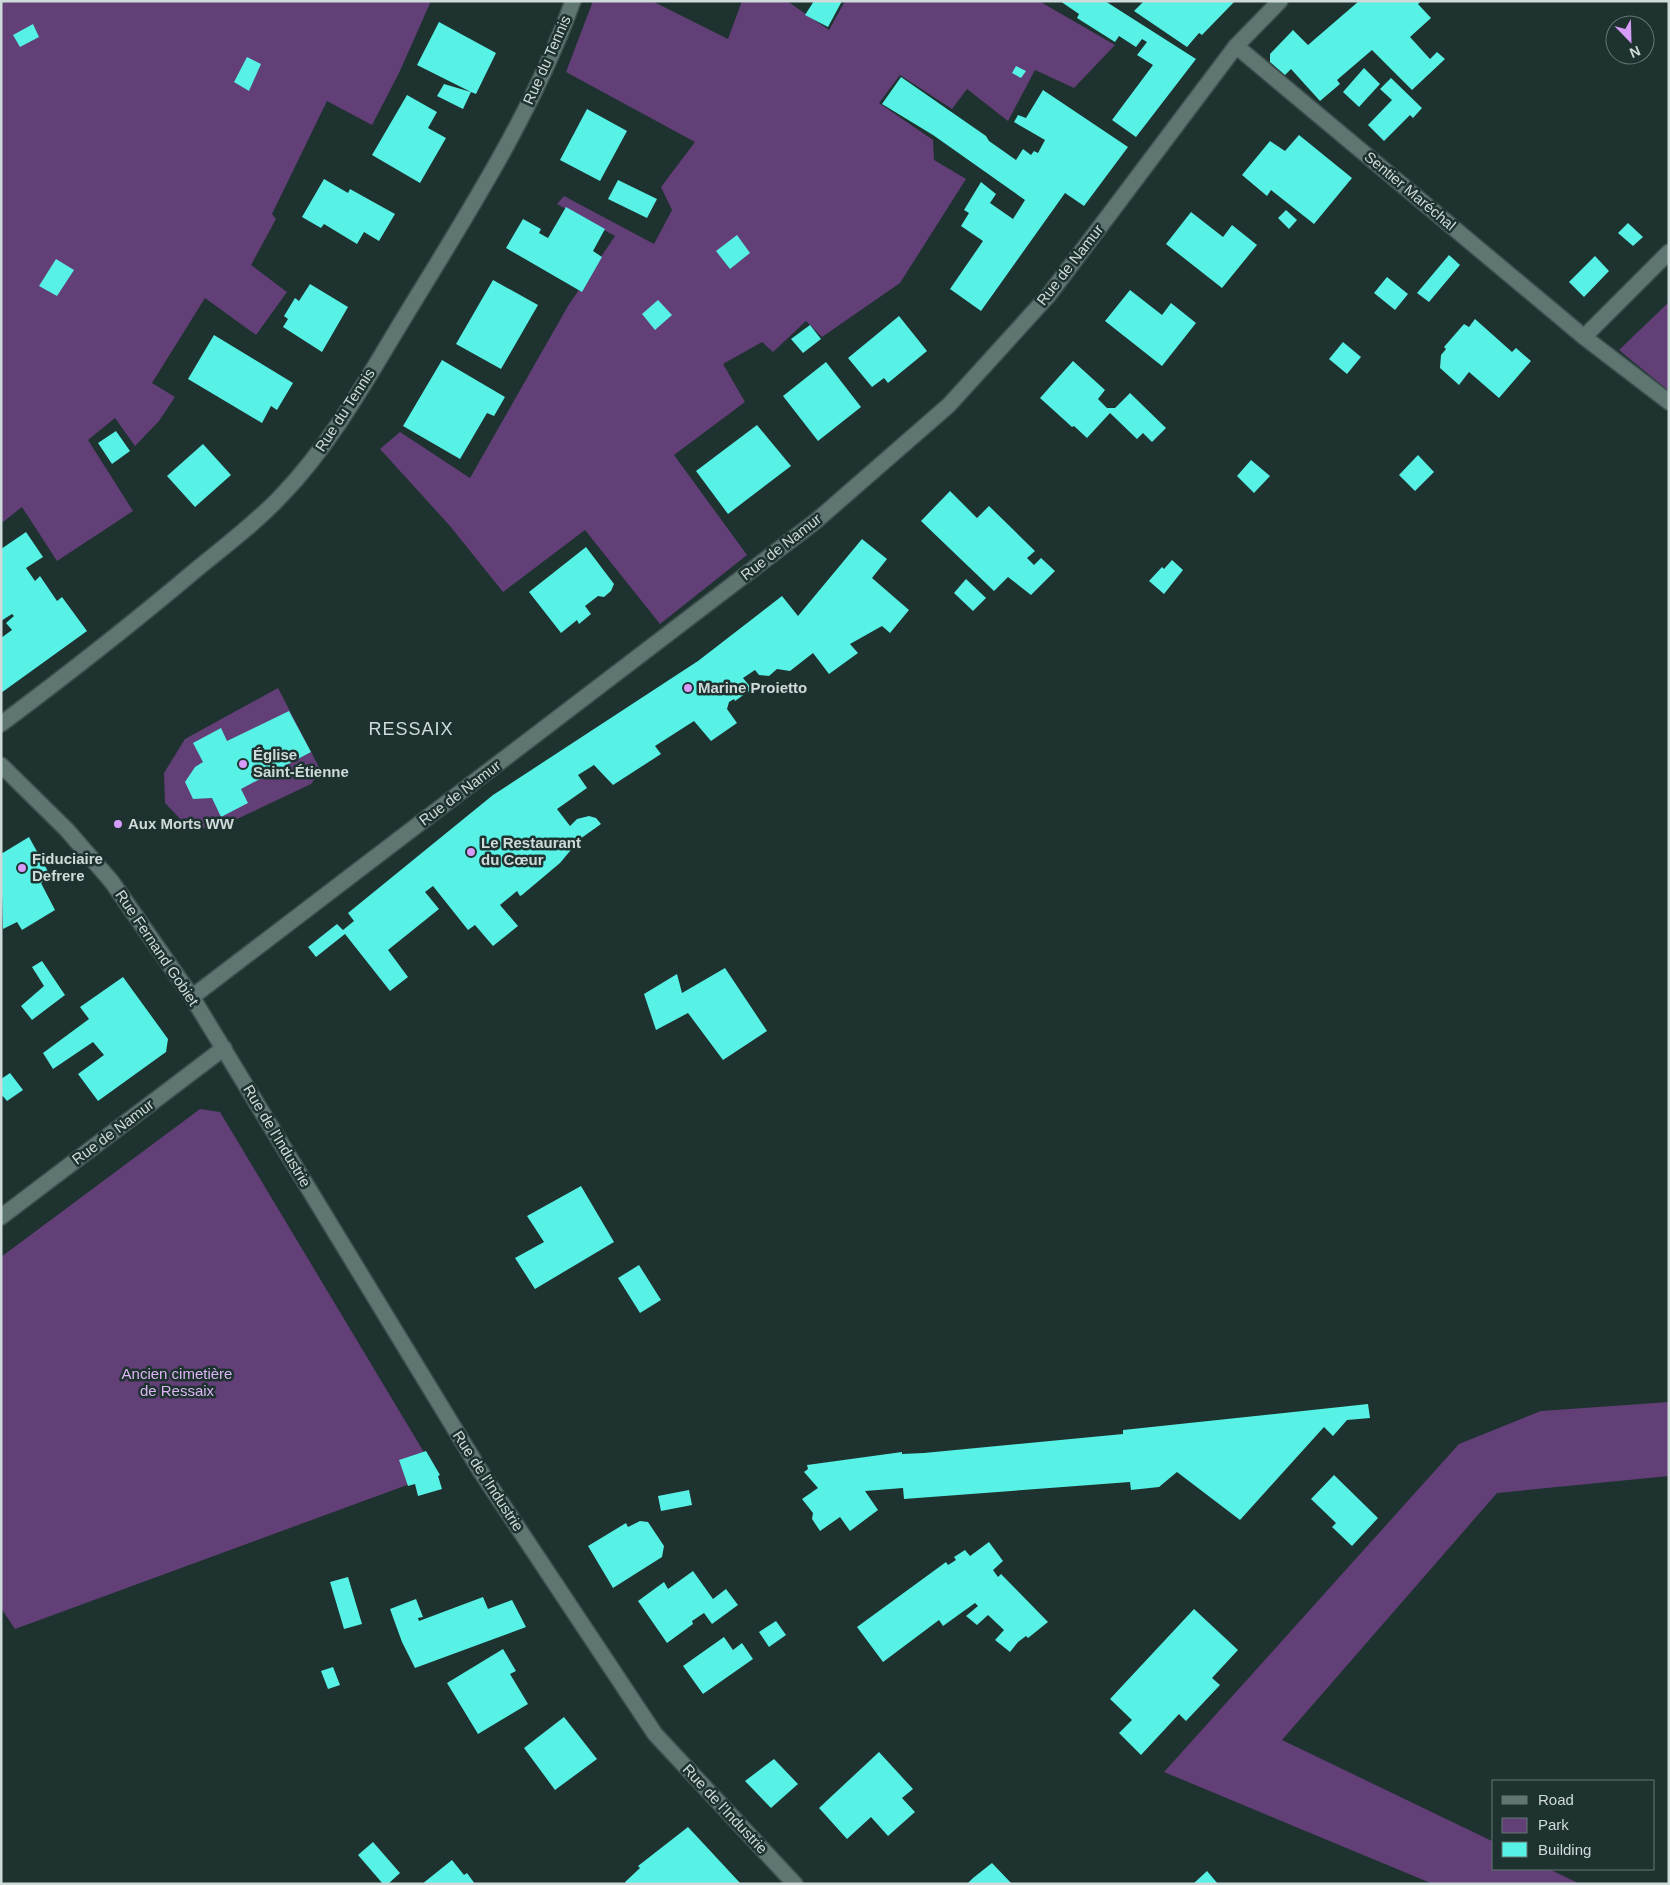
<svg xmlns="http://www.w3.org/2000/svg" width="1670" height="1885" font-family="Helvetica,sans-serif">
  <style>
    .green { fill: #623f76 }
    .building { fill: #57f1e5 }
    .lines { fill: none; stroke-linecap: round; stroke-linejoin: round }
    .street-casing { stroke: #3e504e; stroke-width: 18 }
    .secondary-casing { stroke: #3e504e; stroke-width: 18 }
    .street { stroke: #5f7572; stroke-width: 15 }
    .secondary { stroke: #5f7572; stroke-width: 15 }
    .poi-dot { fill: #d79bf9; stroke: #1e3230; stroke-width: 2 }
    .labels { text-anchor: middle; stroke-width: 5; stroke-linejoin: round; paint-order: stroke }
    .street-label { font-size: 15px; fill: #cfdbda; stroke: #1e3230 }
    .poi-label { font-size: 15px; font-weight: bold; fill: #cfdbda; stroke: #1e3230; text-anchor: start }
    .park-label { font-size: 15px; fill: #dcb5f3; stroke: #1e3230 }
    .quarter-label { font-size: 18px; letter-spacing: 1px; fill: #cfdbda; stroke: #1e3230 }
  </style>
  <rect width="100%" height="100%" fill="#1e3230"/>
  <g class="green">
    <polygon points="1,1 431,1 399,73 372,125 327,101 272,214 276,219 251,265 287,292 256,335 205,298 152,383 175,397 159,421 135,446 115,418 88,440 133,511 57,561 22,507 3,522 1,520"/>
    <polygon points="593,1 652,1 728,39 742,1 787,1 829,30 845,1 1039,1 1115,45 1074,88 1035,70 1008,121 967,89 952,109 900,75 879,103 933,140 934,160 966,179 900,283 822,337 806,321 773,352 762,342 723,364 745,402 674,455 747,555 660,624 585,530 503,592 450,526 380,449 400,432 470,478 568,306 615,236 557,204 564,196 654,244 672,210 661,187 695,142 566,72"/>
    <polygon points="1669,302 1669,391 1619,350"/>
    <polygon points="278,688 321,771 311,784 216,829 187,826 165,803 164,773 185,739"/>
    <polygon points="200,1109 220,1112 437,1474 15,1629 1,1608 1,1257"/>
    <polygon points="1669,1402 1669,1476 1497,1493 1282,1740 1494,1842 1494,1869 1549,1869 1580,1884 1433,1884 1164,1772 1459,1444 1541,1411"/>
  </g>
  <g class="building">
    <polygon points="814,1 842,1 828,27 805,15"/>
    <polygon points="1060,1 1105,1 1196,59 1136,137 1112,120 1153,65 1137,55 1147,42 1142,39 1136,47 1119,36 1115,42 1077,18 1079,14"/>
    <polygon points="1144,1 1235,1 1202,35 1199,33 1187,47 1134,11"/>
    <polygon points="1359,1 1421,1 1418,4 1431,18 1410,37 1430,59 1437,52 1445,59 1412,90 1372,50 1337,80 1340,84 1320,101 1291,69 1285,75 1270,62 1270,54 1293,30 1308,45"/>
    <polygon points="439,22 496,53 476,94 471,92 463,109 437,96 444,84 471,92 417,65"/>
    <polygon points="33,24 39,37 20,47 13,35"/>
    <polygon points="247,57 261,64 249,91 234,82"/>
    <polygon points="1016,66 1026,71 1021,78 1012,73"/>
    <polygon points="1364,68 1380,84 1359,107 1343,92"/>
    <polygon points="901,77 986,136 989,141 1016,160 1023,149 1031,155 1034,151 1038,153 1045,140 1014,122 1018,115 1026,118 1043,90 1128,147 1084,206 1065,193 981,311 950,289 983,241 961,226 969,213 964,210 981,182 996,194 990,203 1013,219 1025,200 933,135 882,104"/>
    <polygon points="1391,78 1422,108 1413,118 1410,115 1384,141 1368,125 1392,100 1380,89"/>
    <polygon points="407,95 437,112 428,128 446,138 420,183 372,155"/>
    <polygon points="587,109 627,131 600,181 560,160"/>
    <polygon points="1299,135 1352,178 1314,224 1271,190 1267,196 1242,175 1270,141 1285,151"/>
    <polygon points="324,179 348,193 350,189 395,214 379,241 364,232 357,244 324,224 321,228 302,217"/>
    <polygon points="618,180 657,199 647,218 608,199"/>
    <polygon points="566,207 605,229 593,251 602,257 582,292 506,248 523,219 541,229 539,233 548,238"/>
    <polygon points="1286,210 1297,220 1289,229 1278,218"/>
    <polygon points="1191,212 1223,237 1232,225 1257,245 1222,288 1166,244"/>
    <polygon points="1628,223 1643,237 1633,246 1618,233"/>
    <polygon points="737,235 750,253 730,269 716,251"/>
    <polygon points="1449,255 1460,265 1429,302 1417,293"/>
    <polygon points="1595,256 1609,271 1584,297 1569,282"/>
    <polygon points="56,259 74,270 57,296 39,286"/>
    <polygon points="1387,277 1408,294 1395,310 1374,293"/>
    <polygon points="493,280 538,305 501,369 456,344"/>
    <polygon points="310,284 348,307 322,352 283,327 288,319 284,316 295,298 299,301"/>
    <polygon points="1130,290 1162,315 1171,303 1196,323 1162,366 1105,321"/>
    <polygon points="658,300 672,315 655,330 642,314"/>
    <polygon points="899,316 927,351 888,383 884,378 872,387 848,358"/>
    <polygon points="1475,319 1512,352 1516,348 1531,361 1499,398 1469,372 1459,385 1440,368 1441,355 1446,349 1444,347 1464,324 1469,327"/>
    <polygon points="810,325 821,339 803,353 791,339"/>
    <polygon points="214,335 293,383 277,410 271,406 262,423 188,379"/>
    <polygon points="1343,342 1361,357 1347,374 1329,359"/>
    <polygon points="442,360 505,397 494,416 487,413 460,459 403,426"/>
    <polygon points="1073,361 1105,390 1098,399 1107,408 1115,408 1130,393 1166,428 1152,442 1143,433 1137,439 1110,413 1087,438 1074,426 1072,427 1040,398"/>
    <polygon points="826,362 861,407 818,441 783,396"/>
    <polygon points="757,425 791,466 728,514 696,471"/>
    <polygon points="116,431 130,451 112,464 98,443"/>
    <polygon points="203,444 231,475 195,507 167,476"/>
    <polygon points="1418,455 1434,472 1415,491 1399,475"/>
    <polygon points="1251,460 1270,476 1254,493 1237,476"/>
    <polygon points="950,491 977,518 989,506 1035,551 1027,558 1034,565 1041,558 1055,571 1031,595 1008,577 994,591 921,521"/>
    <polygon points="26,532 43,557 26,568 35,581 40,576 57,601 62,597 87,631 1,693 1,638 12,630 6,623 14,616 12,614 1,621 1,549"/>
    <polygon points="862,539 887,559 872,578 909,610 890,633 882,626 850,644 858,653 829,674 813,653 790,671 777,669 769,676 759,675 755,670 743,678 752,689 735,701 734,699 729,702 727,709 737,723 711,741 694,721 655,746 661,754 613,785 594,765 578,775 587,788 557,809 570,826 577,819 589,816 596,818 601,824 580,839 560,863 522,895 520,896 517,891 500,905 518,926 493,946 475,925 468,930 433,886 425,892 439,909 388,950 408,977 390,991 345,934 316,957 308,947 337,924 343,930 354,921 348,913 493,795 698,661 782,596 798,616"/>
    <polygon points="586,547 614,584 611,591 604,597 598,596 585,606 591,614 579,624 577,620 561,633 529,592"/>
    <polygon points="1172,560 1183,570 1164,594 1149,581 1162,567 1164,569"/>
    <polygon points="966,579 986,598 973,611 954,593"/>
    <polygon points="289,711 311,752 241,789 248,803 221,817 212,798 193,799 185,782 195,767 203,762 193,743 221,728 227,741"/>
    <polygon points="29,837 51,877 41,883 55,910 22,930 17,922 3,929 1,854"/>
    <polygon points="42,961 65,995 32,1020 21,1006 44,986 32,967"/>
    <polygon points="725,968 767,1031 723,1060 688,1013 656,1030 644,994 677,974 682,993"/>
    <polygon points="123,977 168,1039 166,1052 98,1101 78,1074 104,1055 93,1042 53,1069 43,1053 89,1019 80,1007"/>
    <polygon points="10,1073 23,1090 7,1101 1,1094 1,1079"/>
    <polygon points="581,1186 614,1242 535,1289 515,1258 544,1242 527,1216"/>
    <polygon points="639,1265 661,1300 640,1313 618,1278"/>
    <polygon points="1368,1404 1370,1418 1347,1420 1333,1436 1324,1427 1240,1520 1177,1472 1159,1487 1131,1490 1130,1482 904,1499 903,1488 865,1491 878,1510 850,1531 840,1517 820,1531 812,1519 813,1513 802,1499 818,1488 804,1472 808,1469 807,1465 902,1452 902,1454 924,1453 1123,1434 1123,1430"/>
    <polygon points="426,1451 440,1475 438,1476 442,1489 418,1496 415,1484 408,1486 399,1460"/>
    <polygon points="1334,1475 1378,1518 1352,1546 1332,1527 1336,1523 1311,1499"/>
    <polygon points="689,1490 692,1505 661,1511 658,1496"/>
    <polygon points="640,1521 648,1522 664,1546 662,1557 613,1588 588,1546 626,1523 628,1527"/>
    <polygon points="989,1542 1003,1561 993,1570 998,1577 1001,1574 1048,1622 1028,1638 1026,1636 1018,1642 1010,1652 995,1640 1004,1630 988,1615 977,1625 966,1616 978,1606 975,1603 943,1626 939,1620 883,1662 857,1627 946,1562 948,1565 956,1560 954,1557 965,1550 970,1556"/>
    <polygon points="693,1571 713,1599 726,1589 738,1605 712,1624 704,1613 692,1621 693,1624 667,1643 638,1601 664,1582 668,1589"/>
    <polygon points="348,1577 362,1624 344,1629 330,1582"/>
    <polygon points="483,1597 488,1609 512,1600 526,1627 415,1668 402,1642 390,1609 416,1599 423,1617 418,1618 419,1621"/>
    <polygon points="1194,1609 1238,1650 1212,1678 1220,1685 1186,1721 1179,1714 1141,1755 1119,1733 1132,1720 1110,1699"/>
    <polygon points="776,1621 786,1635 769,1647 759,1632"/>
    <polygon points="724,1637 733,1650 742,1643 753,1659 703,1694 683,1666"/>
    <polygon points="503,1649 516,1671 510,1674 528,1704 478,1734 447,1683"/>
    <polygon points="333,1667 340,1685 328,1689 321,1671"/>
    <polygon points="564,1717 597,1759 555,1790 524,1748"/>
    <polygon points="879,1752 913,1789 902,1798 915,1812 888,1836 871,1817 847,1839 819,1808"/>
    <polygon points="774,1759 798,1784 771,1808 745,1781"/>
    <polygon points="688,1827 741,1884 626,1884 625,1882 640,1868 638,1866"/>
    <polygon points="373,1842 400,1873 388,1884 383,1884 358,1855"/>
    <polygon points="452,1860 464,1875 467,1873 475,1884 422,1884"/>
    <polygon points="992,1863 1012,1884 967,1884 973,1878"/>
    <polygon points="1207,1871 1218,1884 1193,1884"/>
  </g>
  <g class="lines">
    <g class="street-casing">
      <g id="street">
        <polyline points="1236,46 1584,337 1669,402"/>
        <polyline points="1584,337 1669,252"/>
        <path d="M1,724C68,674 133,623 197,569C226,545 257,522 282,495C333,442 369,375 407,313C468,213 533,112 573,1"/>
        <polyline points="192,997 816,521 949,405 1048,296 1236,46 1280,1"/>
        <polyline points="1,1217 224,1048"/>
      </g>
    </g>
    <g class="secondary-casing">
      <polyline id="secondary" points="1,765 67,830 112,882 192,997 481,1472 655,1734 795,1884"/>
    </g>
    <use href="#street" class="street"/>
    <use href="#secondary" class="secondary"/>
  </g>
  <g class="poi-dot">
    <circle cx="688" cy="688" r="5"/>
    <circle cx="243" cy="764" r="5"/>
    <circle cx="118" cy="824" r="5"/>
    <circle cx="471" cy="852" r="5"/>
    <circle cx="22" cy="868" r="5"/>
  </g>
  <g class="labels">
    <g class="street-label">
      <text transform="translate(547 60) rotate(-66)" y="5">Rue du Tennis</text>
      <text transform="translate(1410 191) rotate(40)" y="5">Sentier Maréchal</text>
      <text transform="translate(1070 265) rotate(-52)" y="5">Rue de Namur</text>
      <text transform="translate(345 410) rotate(-57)" y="5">Rue du Tennis</text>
      <text transform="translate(781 547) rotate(-38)" y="5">Rue de Namur</text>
      <text transform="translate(460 793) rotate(-37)" y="5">Rue de Namur</text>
      <text transform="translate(157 948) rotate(56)" y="5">Rue Fernand Gobiet</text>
      <text transform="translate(113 1132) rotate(-37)" y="5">Rue de Namur</text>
      <text transform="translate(277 1136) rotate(59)" y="5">Rue de l'Industrie</text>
      <text transform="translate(488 1481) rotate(57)" y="5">Rue de l'Industrie</text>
      <text transform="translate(725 1809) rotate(47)" y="5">Rue de l'Industrie</text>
    </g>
    <g class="poi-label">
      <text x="698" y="693">Marine Proietto</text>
      <text x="253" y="760">Église<tspan x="253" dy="17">Saint-Étienne</tspan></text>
      <text x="128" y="829">Aux Morts WW</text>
      <text x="481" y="848">Le Restaurant<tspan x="481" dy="17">du Cœur</tspan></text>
      <text x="32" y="864">Fiduciaire<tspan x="32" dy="17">Defrere</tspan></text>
    </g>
    <g class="park-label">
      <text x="177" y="1379">Ancien cimetière<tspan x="177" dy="17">de Ressaix</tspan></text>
    </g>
    <g class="quarter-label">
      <text x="411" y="735">RESSAIX</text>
    </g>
  </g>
  <rect width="1670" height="1885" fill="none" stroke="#cfdbda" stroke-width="5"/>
  <rect x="1492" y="1780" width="162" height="90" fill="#1e3230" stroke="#657674"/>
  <rect x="1502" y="1796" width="25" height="8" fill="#5f7572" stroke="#657674"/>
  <text x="1538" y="1805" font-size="15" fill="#cfdbda">Road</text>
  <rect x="1502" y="1818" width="25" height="15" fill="#623f76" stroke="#657674"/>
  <text x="1538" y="1830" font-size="15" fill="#cfdbda">Park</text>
  <rect x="1502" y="1842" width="25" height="15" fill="#57f1e5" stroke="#657674"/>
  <text x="1538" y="1855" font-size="15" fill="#cfdbda">Building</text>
  <g transform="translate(1630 40) rotate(157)"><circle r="24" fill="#1e3230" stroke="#657674"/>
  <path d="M0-4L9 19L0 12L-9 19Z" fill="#d79bf9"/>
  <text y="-8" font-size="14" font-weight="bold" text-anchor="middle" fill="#cfdbda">N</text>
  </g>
</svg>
